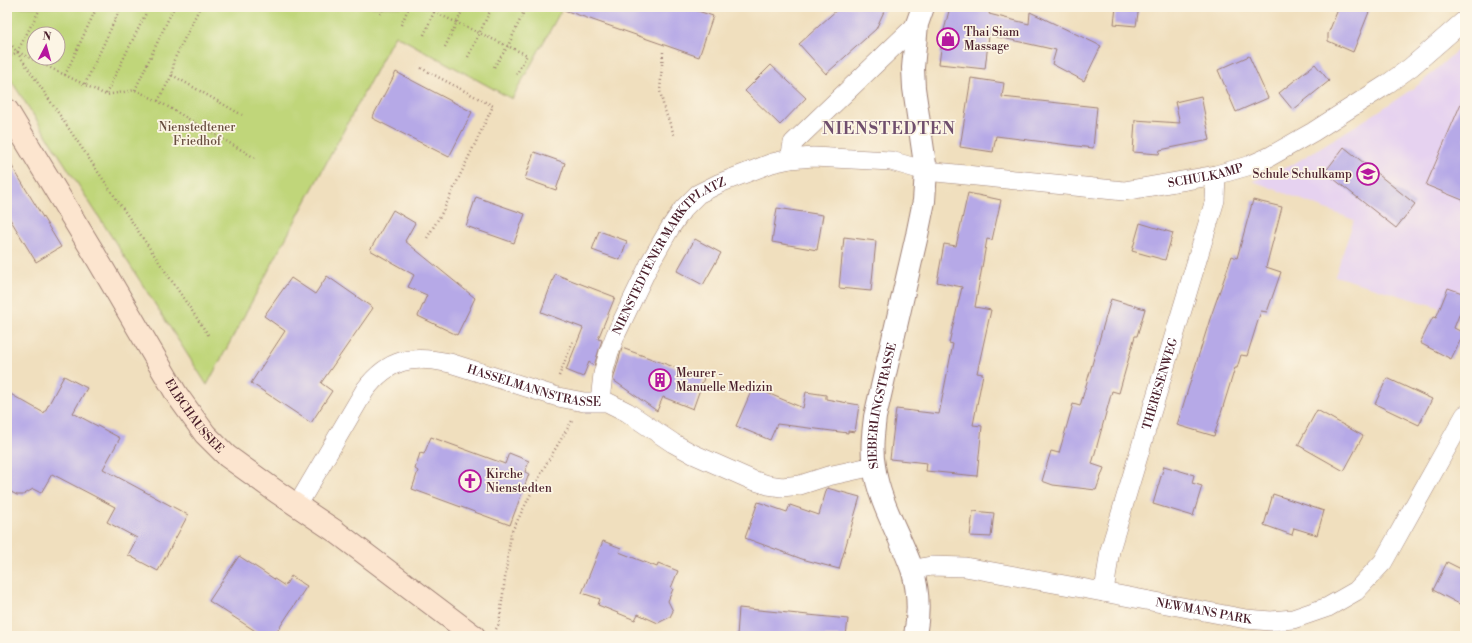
<svg xmlns="http://www.w3.org/2000/svg" width="1472" height="643" font-family="'Libre Bodoni',serif">
  <style>
    .built { fill: #e6d2f0 }
    .green { fill: #c0d67a; stroke: #857a52; fill-rule: evenodd }
    .building { fill: #b6a9e7 }
    .lines { fill: none; stroke-linecap: round; stroke-linejoin: round }
    .minor-casing { stroke: #9d7f74; stroke-width: 20 }
    .tertiary-casing { stroke: #9d7f74; stroke-width: 24 }
    .secondary-casing { stroke: #9d7f74; stroke-width: 24 }
    .path { stroke: #9d7f74; stroke-width: 2.5; stroke-dasharray: 1 3; stroke-linecap: butt }
    .minor { stroke: #fff; stroke-width: 19 }
    .tertiary { stroke: #fff; stroke-width: 22 }
    .secondary { stroke: #fce5cf; stroke-width: 22 }
    .labels { text-anchor: middle; stroke-width: 3.5; stroke-linejoin: round; paint-order: stroke }
    .poi-label { font-size: 12px; fill: #4a1f2b; stroke: #fcf5e5; text-anchor: start }
    .park-label { font-size: 12px; fill: #684d3f; stroke: #fcf5e5 }
    .street-label { font-size: 12px; fill: #4a1f2b; stroke: #fcf5e5 }
    .district-label { font-size: 16px; font-weight: bold; letter-spacing: 1px; fill: #704f6d; stroke: #fcf5e5 }
  </style>
  <rect width="100%" height="100%" fill="#fcf5e5"/>
  <filter id="ink" filterUnits="userSpaceOnUse"><feTurbulence type="fractalNoise" baseFrequency=".025" numOctaves="2"/><feDisplacementMap in="SourceGraphic" scale="8" xChannelSelector="R" yChannelSelector="G"/><feConvolveMatrix kernelMatrix="1 2 1 2 8 2 1 2 1" color-interpolation-filters="sRGB"/></filter>
  <filter id="wash" filterUnits="userSpaceOnUse"><feTurbulence type="fractalNoise" baseFrequency=".012" numOctaves="4" result="noise"/><feDisplacementMap in="SourceGraphic" scale="16" xChannelSelector="R" yChannelSelector="G"/><feGaussianBlur stdDeviation="0.9" result="paint"/><feColorMatrix in="noise" values="0 0 0 0 0 0 0 0 0 0 0 0 0 0 0 0 0 1.4 0 .05"/><feComposite in="paint" operator="in"/></filter>
  <g filter="url(#wash)">
    <rect width="100%" height="100%" fill="#f0dfbe"/>
    <polygon class="built" points="1465,43 1465,315 1335,276 1354,220 1253,181 1290,166 1376,113 1421,83"/>
    <path class="green" d="M7,7H563L512,99L395,35L207,385L7,74ZM34,34H58V58H34Z"/>
    <g id="blocks">
      <g class="building">
        <polygon points="565,7 686,7 713,16 699,57 564,10"/>
        <polygon points="840,7 886,7 876,29 826,74 799,44"/>
        <polygon points="950,7 991,7 989,14 1029,24 1030,12 1101,46 1084,81 1052,64 1056,50 989,35 985,69 939,64 943,34"/>
        <polygon points="1116,7 1139,7 1136,26 1114,24"/>
        <polygon points="1339,7 1371,7 1353,52 1328,41 1328,34"/>
        <polygon points="1249,56 1268,98 1236,112 1218,70"/>
        <polygon points="1315,64 1329,81 1293,110 1279,93"/>
        <polygon points="771,65 806,98 780,125 745,91"/>
        <polygon points="396,72 472,112 449,157 372,118"/>
        <polygon points="971,78 1004,83 1002,97 1097,107 1093,148 996,136 993,152 960,147"/>
        <polygon points="1465,94 1465,201 1426,185"/>
        <polygon points="1201,96 1210,140 1160,150 1159,154 1133,152 1135,120 1180,123 1175,102"/>
        <polygon points="1344,147 1415,204 1396,228 1325,172"/>
        <polygon points="534,152 565,163 556,190 525,179"/>
        <polygon points="7,158 61,247 36,262 7,214"/>
        <polygon points="968,193 1001,200 992,240 987,239 975,307 991,310 977,373 983,374 973,425 982,426 977,476 926,471 927,463 890,459 896,409 939,414 953,344 949,343 962,287 937,282 944,244 956,246"/>
        <polygon points="476,197 525,214 514,243 466,226"/>
        <polygon points="1253,200 1282,207 1266,267 1281,272 1267,312 1261,311 1247,356 1241,355 1237,368 1235,368 1214,436 1177,425 1210,319 1232,256 1237,258"/>
        <polygon points="777,208 823,215 817,250 772,242"/>
        <polygon points="393,210 415,223 405,241 475,298 457,335 418,316 427,295 408,287 414,275 370,250"/>
        <polygon points="1140,223 1173,233 1165,260 1132,251"/>
        <polygon points="599,231 627,241 620,260 592,250"/>
        <polygon points="844,237 876,241 871,291 839,288"/>
        <polygon points="695,239 721,253 703,285 677,271"/>
        <polygon points="555,274 615,297 598,339 602,340 594,366 589,362 583,377 566,370 583,328 541,312"/>
        <polygon points="327,276 373,308 321,383 332,391 311,423 251,383 285,331 264,316 291,278 315,294"/>
        <polygon points="1448,288 1465,294 1465,300 1454,328 1464,333 1451,359 1420,343 1433,317 1436,318"/>
        <polygon points="1111,299 1145,309 1137,336 1135,336 1119,393 1112,391 1092,464 1104,468 1096,490 1053,485 1042,481 1051,451 1059,453 1073,404 1080,406"/>
        <polygon points="622,348 704,378 693,409 663,397 657,411 613,380"/>
        <polygon points="64,376 87,388 73,413 120,438 103,469 188,515 158,571 128,555 137,538 107,522 115,507 52,474 41,493 33,489 23,495 17,495 11,492 7,484 7,392 44,413"/>
        <polygon points="1387,378 1432,399 1419,425 1375,404"/>
        <polygon points="753,387 803,408 806,392 826,395 826,399 859,405 855,432 848,431 848,433 777,424 770,440 736,426"/>
        <polygon points="1317,410 1363,436 1344,471 1298,445"/>
        <polygon points="431,437 505,464 509,453 529,461 525,472 529,474 510,525 412,489 418,471 415,469 420,453 424,454"/>
        <polygon points="1164,466 1194,475 1192,483 1202,486 1193,516 1153,504"/>
        <polygon points="827,488 860,497 839,569 802,559 745,538 758,502 787,512 790,505 819,515"/>
        <polygon points="1273,494 1324,511 1317,535 1294,528 1292,535 1264,525"/>
        <polygon points="973,511 994,513 991,537 970,536"/>
        <polygon points="603,541 621,548 619,552 657,567 658,563 678,571 671,588 673,589 668,601 673,611 670,617 658,623 638,614 635,620 598,605 600,599 582,593"/>
        <polygon points="239,556 285,586 291,576 307,586 274,636 263,636 209,601"/>
        <polygon points="1447,562 1465,571 1465,607 1433,590"/>
        <polygon points="739,608 848,619 846,636 737,636"/>
      </g>
    </g>
  </g>
  <g filter="url(#ink)">
    <use href="#blocks" fill-opacity="0" stroke="#9d7f74" stroke-width="1"/>
    <g class="lines">
      <g class="minor-casing">
        <g id="minor">
          <polyline points="790,159 793,143 917,24"/>
          <path id="s1" d="M600,401L603,374L609,352L616,334L651,261L670,228L683,209L698,194L720,183L772,163L790,159L813,157L891,161L926,171L1124,191L1216,175L1251,165L1269,157L1313,132L1386,85L1411,67L1465,20"/>
          <path id="s2" d="M297,506L365,390C389,358 412,355 450,363L558,397L584,402H607L627,412L673,443L693,454L752,480L768,485L782,487L800,485L828,476L874,466"/>
          <path id="s3" d="M912,570L931,566L965,567L1087,589L1246,619L1271,621L1293,619L1328,607L1356,591L1383,562L1465,415"/>
          <path id="s4" d="M1104,592L1110,550L1215,200L1216,175"/>
        </g>
      </g>
      <g class="tertiary-casing">
        <g id="tertiary">
          <path id="s5" d="M915,636C919,614 919,591 912,569C900,535 879,503 874,466C871,450 873,434 875,417L917,235L924,201L926,171L914,88L913,68L917,24L923,7"/>
        </g>
      </g>
      <g class="secondary-casing">
        <g id="secondary">
          <path id="s6" d="M7,110L92,250L177,395L205,434L227,456L277,492L335,531L474,636"/>
        </g>
      </g>
      <g class="path">
        <polyline points="423,7 527,55 515,77"/>
        <polyline points="380,14 384,7"/>
        <polyline points="401,25 409,7"/>
        <polyline points="424,35 434,12"/>
        <polyline points="7,40 17,52 209,336"/>
        <polyline points="445,47 464,7"/>
        <polyline points="18,52 106,95 135,90 158,101 255,158"/>
        <polyline points="663,52 660,91 664,108 675,137"/>
        <polyline points="468,57 492,7"/>
        <polyline points="7,58 17,52 41,7"/>
        <polyline points="494,67 508,46 526,7"/>
        <polyline points="421,68 493,106 443,211 427,238"/>
        <polyline points="65,75 97,7"/>
        <polyline points="172,75 242,115"/>
        <polyline points="85,84 121,7"/>
        <polyline points="135,90 174,7"/>
        <polyline points="106,94 149,7"/>
        <polyline points="158,101 172,75 174,60 200,7"/>
        <polyline points="559,376 573,341"/>
        <polyline points="496,629 499,624 511,533 545,466 572,421"/>
      </g>
      <use href="#minor" class="minor"/>
      <use href="#tertiary" class="tertiary"/>
      <use href="#secondary" class="secondary"/>
    </g>
  </g>
  <defs>
    <g id="shop-ring" transform="scale(1.15)"><circle r="9.5" fill="#fcf5e5" stroke="#b5179e" stroke-width="1.5"/><path d="M-5-2.5h2.3a2.7 3.5 0 0 1 5.4 0H5L5.5 6h-11ZM-1.5-2.5h3a1.5 2.3 0 0 0-3 0Z" fill="#b5179e"/></g>
    <g id="school-ring" transform="scale(1.15)"><circle r="9.5" fill="#fcf5e5" stroke="#b5179e" stroke-width="1.5"/><path d="M0-5L7-2L0 1L-7-2ZM-4 1L0 2.5L4 1V4Q0 6-4 4Z" fill="#b5179e"/></g>
    <g id="building-ring" transform="scale(1.15)"><circle r="9.5" fill="#fcf5e5" stroke="#b5179e" stroke-width="1.5"/><path d="M-4-6H4V6H1V3H-1V6H-4ZM-2.5-4.3h1.7v1.8h-1.7ZM.8-4.3h1.7v1.8H.8ZM-2.5-1h1.7V.8h-1.7ZM.8-1h1.7V.8H.8Z" fill="#b5179e"/></g>
    <g id="church-ring" transform="scale(1.15)"><circle r="9.5" fill="#fcf5e5" stroke="#b5179e" stroke-width="1.5"/><path d="M-1.2-6h2.4v3.5h3.3v2.4h-3.3V6h-2.4V-.1h-3.3v-2.4h3.3Z" fill="#b5179e"/></g>
  </defs>
  <g fill-rule="evenodd">
    <use href="#shop-ring" x="948" y="39"/>
    <use href="#school-ring" x="1368" y="174"/>
    <use href="#building-ring" x="660" y="380"/>
    <use href="#church-ring" x="470" y="481"/>
  </g>
  <g class="labels">
    <g class="poi-label">
      <text x="964" y="36">Thai Siam<tspan x="964" dy="14">Massage</tspan></text>
      <text x="1352" y="178" text-anchor="end">Schule Schulkamp</text>
      <text x="676" y="377">Meurer -<tspan x="676" dy="14">Manuelle Medizin</tspan></text>
      <text x="486" y="478">Kirche<tspan x="486" dy="14">Nienstedten</tspan></text>
    </g>
    <g class="park-label">
      <text x="197" y="131">Nienstedtener<tspan x="197" dy="14">Friedhof</tspan></text>
    </g>
    <g class="street-label">
      <text dy="4" stroke="none"><textPath href="#s1" startOffset="751">SCHULKAMP</textPath></text>
      <text dy="4" stroke="none"><textPath href="#s1" startOffset="166">NIENSTEDTENER MARKTPLATZ</textPath></text>
      <text dy="4" stroke="none"><textPath href="#s4" startOffset="216">THERESENWEG</textPath></text>
      <text dy="4" stroke="none"><textPath href="#s2" startOffset="318">HASSELMANNSTRASSE</textPath></text>
      <text dy="4" stroke="none"><textPath href="#s5" startOffset="239">SIEBERLINGSTRASSE</textPath></text>
      <text dy="4" stroke="none"><textPath href="#s6" startOffset="359">ELBCHAUSSEE</textPath></text>
      <text dy="4" stroke="none"><textPath href="#s3" startOffset="296">NEWMANS PARK</textPath></text>
    </g>
    <g class="district-label">
      <text x="889" y="134">NIENSTEDTEN</text>
    </g>
  </g>
  <rect width="1472" height="643" fill="none" stroke="#fcf5e5" stroke-width="24"/>
  <g transform="translate(46 46) rotate(6)"><circle r="19" fill="#fcf5e5" stroke="#b59f9b"/>
  <path d="M0-3L7 15L0 10L-7 15Z" fill="#b5179e"/>
  <text y="-6" font-size="11" font-weight="bold" text-anchor="middle" fill="#4a1f2b">N</text>
  </g>
</svg>
